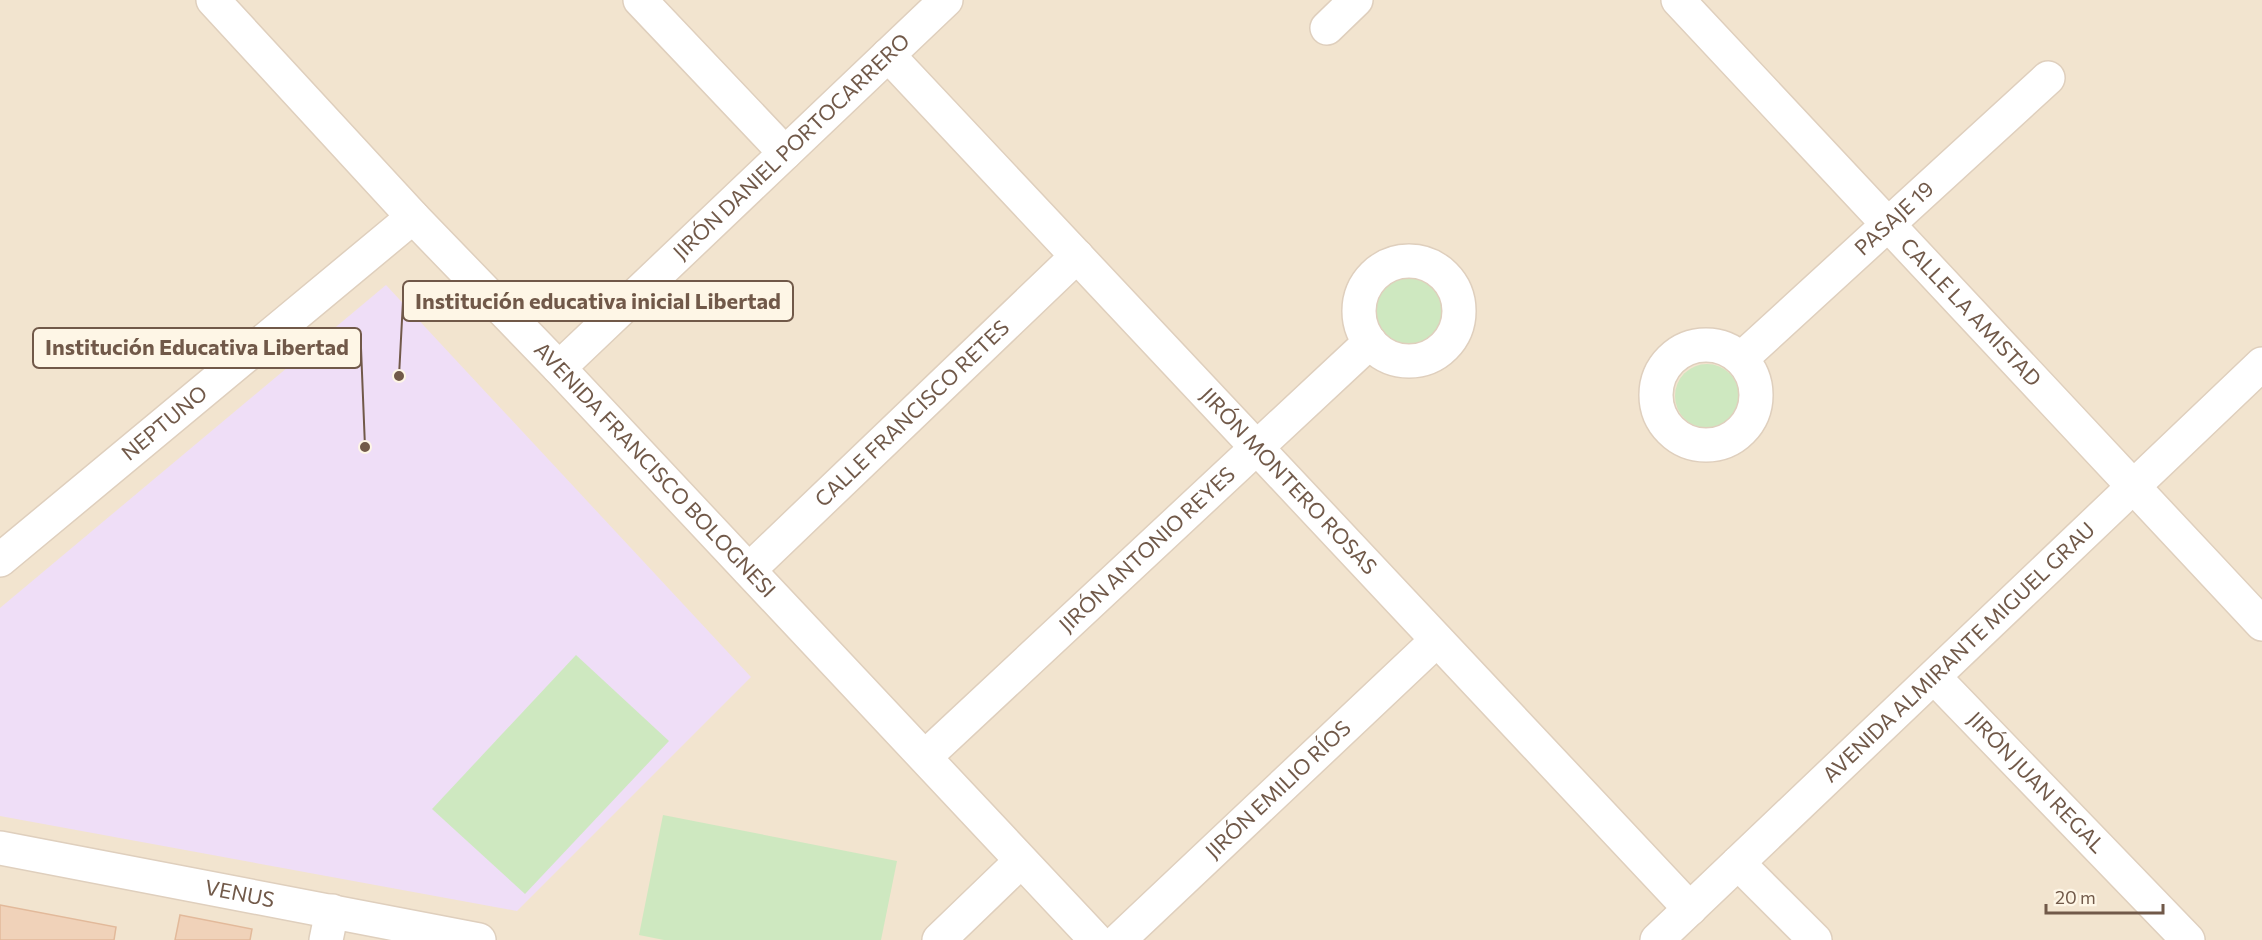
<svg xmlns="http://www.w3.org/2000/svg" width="2262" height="940" font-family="Commissioner,sans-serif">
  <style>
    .residential { fill: #f2e4cf }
    .education { fill: #efdef7 }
    .green { fill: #cee8c0 }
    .building { fill: #f0d2b9; stroke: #e2b99a; stroke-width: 1.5 }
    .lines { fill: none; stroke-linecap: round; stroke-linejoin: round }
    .minor-casing { stroke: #dfcfbd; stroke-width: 36 }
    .minor { stroke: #fff; stroke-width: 33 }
    .labels { text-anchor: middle; stroke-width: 4.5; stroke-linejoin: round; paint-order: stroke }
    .street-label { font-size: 21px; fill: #715949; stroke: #fef6e6 }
    .leader { fill: none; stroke: #715949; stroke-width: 2 }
    .callout-dot { fill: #715949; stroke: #fef6e6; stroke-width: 2 }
    .callout { fill: #fef6e6; stroke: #715949; stroke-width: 2 }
    .callout-label { font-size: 22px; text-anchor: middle; font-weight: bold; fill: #715949 }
  </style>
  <rect width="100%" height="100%" fill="#fbf2e0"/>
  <rect class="residential" x="0" y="0" width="2262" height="940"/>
  <polygon class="education" points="386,285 751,677 517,911 0,816 0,608"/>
  <g class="green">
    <circle cx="1409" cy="311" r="37"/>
    <circle cx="1707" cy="396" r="32"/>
    <polygon points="576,655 669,741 525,894 432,809"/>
    <polygon points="663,815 897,861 881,940 664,940 639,935"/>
  </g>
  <g class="building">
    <polygon points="0,905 116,927 114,940 0,940"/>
    <polygon points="180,915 252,929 250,940 175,940"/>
  </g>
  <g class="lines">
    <g class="minor-casing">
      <g id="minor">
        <path id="s1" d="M213,0L413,217L559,368L1096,940"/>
        <polyline points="640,0 785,153"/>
        <path id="s2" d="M1678,0L2262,624"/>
        <polyline points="1327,28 1356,0"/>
        <path id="s3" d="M888,55L1690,909"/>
        <circle cx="1409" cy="311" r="50"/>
        <circle cx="1706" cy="395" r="50"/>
        <path id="s4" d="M1741,359L2048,78"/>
        <path id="s5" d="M559,368L946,0"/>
        <path id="s6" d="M0,560L413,217"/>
        <path id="s7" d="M749,570L1077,256"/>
        <path id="s8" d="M1934,677L2188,940"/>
        <path id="s9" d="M925,757L1370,342"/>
        <path id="s10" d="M0,848L479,940"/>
        <polyline points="1738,863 1815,940"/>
        <polyline points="326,940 332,911"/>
        <polyline points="939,940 1021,861"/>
        <path id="s11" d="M1119,940L1437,640"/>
        <path id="s12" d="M1657,940L2262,364"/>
      </g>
    </g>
    <use href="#minor" class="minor"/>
  </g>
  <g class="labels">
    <g class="street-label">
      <text dy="7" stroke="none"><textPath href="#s5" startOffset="321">JIRÓN DANIEL PORTOCARRERO</textPath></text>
      <text dy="7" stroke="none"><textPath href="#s4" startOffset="208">PASAJE 19</textPath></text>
      <text dy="7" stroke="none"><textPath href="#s2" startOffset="428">CALLE LA AMISTAD</textPath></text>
      <text dy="7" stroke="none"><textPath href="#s7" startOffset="226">CALLE FRANCISCO RETES</textPath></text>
      <text dy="7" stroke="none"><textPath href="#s6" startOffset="214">NEPTUNO</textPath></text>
      <text dy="7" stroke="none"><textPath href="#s1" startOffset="645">AVENIDA FRANCISCO BOLOGNESI</textPath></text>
      <text dy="7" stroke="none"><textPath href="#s3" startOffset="585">JIRÓN MONTERO ROSAS</textPath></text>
      <text dy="7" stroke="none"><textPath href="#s9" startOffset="304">JIRÓN ANTONIO REYES</textPath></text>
      <text dy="7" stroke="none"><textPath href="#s12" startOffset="417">AVENIDA ALMIRANTE MIGUEL GRAU</textPath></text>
      <text dy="7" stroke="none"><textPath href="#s8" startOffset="147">JIRÓN JUAN REGAL</textPath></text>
      <text dy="7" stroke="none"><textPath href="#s11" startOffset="219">JIRÓN EMILIO RÍOS</textPath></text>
      <text dy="7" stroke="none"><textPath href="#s10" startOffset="244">VENUS</textPath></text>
    </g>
  </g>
  <path class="leader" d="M399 376L403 301M365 447L361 348"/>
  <g class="callout-dot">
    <circle cx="399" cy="376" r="6"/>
    <circle cx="365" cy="447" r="6"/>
  </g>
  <g class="callout">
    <rect x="403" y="281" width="390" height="40" rx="6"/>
    <rect x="33" y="328" width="328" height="40" rx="6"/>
  </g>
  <g class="callout-label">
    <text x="598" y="309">Institución educativa inicial Libertad</text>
    <text x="197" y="355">Institución Educativa Libertad</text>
  </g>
  <path d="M2046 904v9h117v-9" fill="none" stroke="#715949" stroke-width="3"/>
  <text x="2055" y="904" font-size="18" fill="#715949" stroke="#fef6e6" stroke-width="4.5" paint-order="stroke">20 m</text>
</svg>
